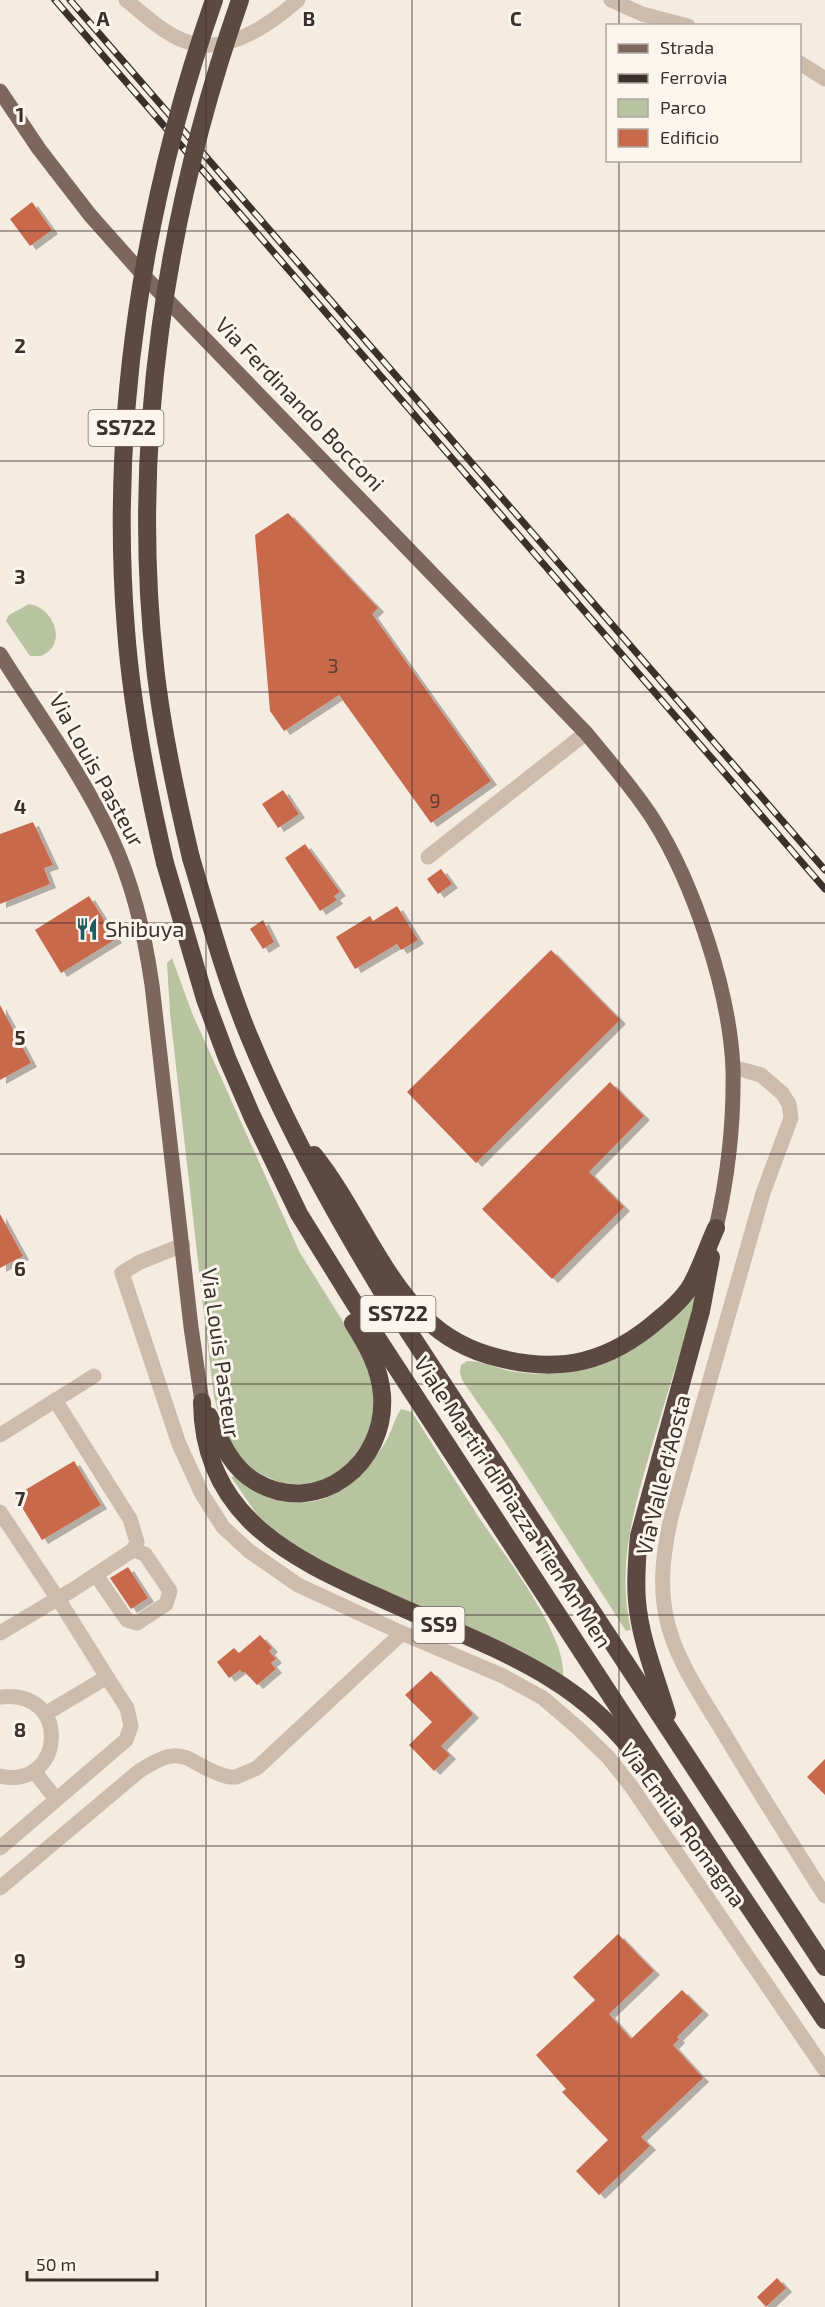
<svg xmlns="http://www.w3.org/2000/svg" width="825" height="2307" font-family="'Exo 2',sans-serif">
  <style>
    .green { fill: #b8c4a0 }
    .building { fill: #c8694b; filter: url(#shadow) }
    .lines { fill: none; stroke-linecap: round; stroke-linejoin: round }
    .minor { stroke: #cdbbac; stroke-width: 15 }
    .major { stroke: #7d675c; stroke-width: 15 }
    .highway { stroke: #5c4a42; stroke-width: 18 }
    .rail-casing { stroke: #3b302b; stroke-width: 7 }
    .rail { stroke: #fbf5ee; stroke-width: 4.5; stroke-dasharray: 14; stroke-linecap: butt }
    .highway-bridge { stroke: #5c4a42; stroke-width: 18 }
    .grid { fill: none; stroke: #3b302b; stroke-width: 1.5; stroke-opacity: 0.55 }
    .labels { text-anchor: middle; stroke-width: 6; stroke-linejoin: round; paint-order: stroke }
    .number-label { font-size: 20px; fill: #5e3e33 }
    .shield { fill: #fbf5ee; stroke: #756b66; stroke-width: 1.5 }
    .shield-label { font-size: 21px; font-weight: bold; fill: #3b302b }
    .street-label { font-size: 22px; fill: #3b302b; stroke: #fbf5ee }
    .poi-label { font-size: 22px; fill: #3b302b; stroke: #fbf5ee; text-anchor: start }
    .grid-label { font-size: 20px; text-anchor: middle; font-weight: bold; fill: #3b302b; stroke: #fbf5ee; stroke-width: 6; stroke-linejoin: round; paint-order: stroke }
  </style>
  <defs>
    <filter id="shadow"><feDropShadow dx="6" dy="4" stdDeviation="0" flood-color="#0004"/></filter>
  </defs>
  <rect width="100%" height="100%" fill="#f4ebe1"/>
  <g class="green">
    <path d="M29,604C53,607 69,644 41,656H30L6,621L9,615Z"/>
    <polygon points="172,958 192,1013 300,1253 359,1347 377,1392 371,1426 363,1443 345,1468 327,1480 306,1485 281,1483 256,1472 242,1461 225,1434 219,1415 214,1397 203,1306 170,1013 167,963"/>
    <path d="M694,1294L698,1295C682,1346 666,1397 651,1449C634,1509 616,1567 631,1630L626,1631L503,1439L462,1380L460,1372L461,1365L467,1361C484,1361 500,1370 516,1372C595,1382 645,1352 694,1294Z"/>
    <path d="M401,1409L412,1412C434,1447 456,1482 478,1516C502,1552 567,1634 563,1676L522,1653L322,1562L278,1534L258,1516L231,1477L233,1476C246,1484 258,1494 274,1499C323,1514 360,1483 385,1443C392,1432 394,1419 401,1409Z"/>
  </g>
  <g class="building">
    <polygon points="32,202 52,230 30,246 10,219"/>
    <polygon points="288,513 378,608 372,614 491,781 431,823 339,695 284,731 270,711 255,535"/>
    <polygon points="283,790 299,814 278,828 262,804"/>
    <polygon points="33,822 53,865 44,868 50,884 0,904 0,834"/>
    <polygon points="305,844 340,892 334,896 337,900 320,911 285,858"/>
    <polygon points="441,869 452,884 438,894 427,879"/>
    <polygon points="89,896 116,939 61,973 35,930"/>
    <polygon points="397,906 418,940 401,950 397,944 355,969 336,937 370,916 373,921"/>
    <polygon points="263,920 274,942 263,949 250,929"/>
    <polygon points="551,950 620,1020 476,1163 407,1092"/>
    <polygon points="0,1005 31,1063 0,1080"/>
    <polygon points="610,1082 644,1116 589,1172 624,1207 552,1279 482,1209"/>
    <polygon points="0,1214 23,1256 0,1268"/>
    <polygon points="74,1461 101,1505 42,1540 15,1496"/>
    <polygon points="128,1567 148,1598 131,1609 110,1578"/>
    <polygon points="260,1635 272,1648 269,1651 276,1659 271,1663 276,1669 257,1685 245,1672 243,1673 240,1670 229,1678 217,1662 234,1648 239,1653"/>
    <polygon points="431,1671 473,1714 441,1746 450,1755 434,1771 409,1745 432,1722 405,1695"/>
    <polygon points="825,1759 825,1795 807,1777"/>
    <polygon points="618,1934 654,1971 609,2014 631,2039 682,1990 703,2011 677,2037 679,2039 673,2045 703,2078 641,2137 650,2146 599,2195 576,2171 608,2140 562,2092 566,2089 536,2055 595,2000 573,1977"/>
    <polygon points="777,2278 786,2288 766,2307 757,2297"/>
  </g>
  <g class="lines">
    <g class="minor">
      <path d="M126,0C146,16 169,39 195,44C232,51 272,23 298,0"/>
      <polyline points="611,0 642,14 688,26"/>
      <polyline points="800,63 825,79"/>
      <polyline points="428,857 586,733"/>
      <path d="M733,1067L761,1075L782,1093L789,1104L791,1118L763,1193L671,1517C664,1550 659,1582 666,1616C674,1657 700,1694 722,1730C755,1786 790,1841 825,1896"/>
      <polyline points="183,1245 140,1262 122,1273 179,1444 202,1494 223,1527 249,1551 298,1585 402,1633 503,1676 543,1698 578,1728 608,1757 631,1786 825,2070"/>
      <polyline points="0,1435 94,1376"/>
      <polyline points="0,1512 62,1605 107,1677 45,1714"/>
      <polyline points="96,1575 127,1620 137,1623 166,1604 170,1591 145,1554 133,1550"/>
      <polyline points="0,1633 74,1589 133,1550 137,1542 130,1519 55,1400"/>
      <path d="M0,1697C73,1688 64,1791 0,1776"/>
      <polyline points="34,1771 56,1799"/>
      <polyline points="0,1848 126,1740 131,1726 127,1708 107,1677"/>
      <path d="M0,1888L138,1772C188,1738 185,1766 229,1777H236L257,1768L402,1633"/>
    </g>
    <g class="major">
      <path d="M0,91L39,149L90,215L146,278L586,733C609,761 633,788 653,819C694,884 730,992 733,1069C734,1123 728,1176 716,1228"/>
      <path d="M0,654C38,715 82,773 112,839C133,884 145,936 152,985L191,1327L202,1402"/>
    </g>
    <g class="highway">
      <path d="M191,858C209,918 225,978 249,1036C285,1124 331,1207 380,1288L825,1967"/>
      <polyline points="165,863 205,999 227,1058 252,1116 299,1214 353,1301 727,1874 825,2020"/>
      <path d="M314,1155C354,1205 379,1273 424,1317C445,1338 470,1351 499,1358C561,1374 610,1362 659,1319C669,1311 680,1301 688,1290C698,1276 708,1245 716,1228"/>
      <path d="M202,1402C203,1515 288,1557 378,1597C434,1623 498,1646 550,1678C588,1701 620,1732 646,1768"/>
      <path d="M209,1416C220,1440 231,1468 256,1482C319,1518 387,1463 382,1395C380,1368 367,1345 353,1323"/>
      <path d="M667,1714C656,1677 640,1639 637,1601C635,1579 637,1557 639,1536L701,1311L711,1257"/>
    </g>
    <g class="rail-casing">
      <g id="rail">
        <polyline points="55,0 825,889"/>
        <polyline points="70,0 825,870"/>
      </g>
    </g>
    <use href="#rail" class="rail"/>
    <g class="highway-bridge">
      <path d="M191,858C176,795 162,731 155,666C130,442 166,212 240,0"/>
      <path d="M165,863C147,786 132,709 126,630C109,419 144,200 214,0"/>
    </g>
  </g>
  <path class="grid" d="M206,0V2307M412,0V2307M619,0V26M619,160V2307M0,231H825M0,461H825M0,692H825M0,923H825M0,1154H825M0,1384H825M0,1615H825M0,1846H825M0,2076H825"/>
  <defs>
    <g id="restaurant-bare" transform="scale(1.8)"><path d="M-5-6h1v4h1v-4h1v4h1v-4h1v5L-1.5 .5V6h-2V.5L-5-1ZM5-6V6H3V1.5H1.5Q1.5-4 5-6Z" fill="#1f5a5e" stroke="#fbf5ee" stroke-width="2.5" paint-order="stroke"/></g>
  </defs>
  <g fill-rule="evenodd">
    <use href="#restaurant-bare" x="87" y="929"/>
  </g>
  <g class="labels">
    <g class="number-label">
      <text x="333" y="673">3</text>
      <text x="435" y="808">9</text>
    </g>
    <g class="shield">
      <rect x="88.5" y="410" width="75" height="36" rx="4.5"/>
      <rect x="360.5" y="1296" width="75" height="36" rx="4.5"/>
      <rect x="413.5" y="1607" width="51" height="36" rx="4.5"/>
    </g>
    <g class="shield-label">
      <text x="126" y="435">SS722</text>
      <text x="398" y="1321">SS722</text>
      <text x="439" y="1632">SS9</text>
    </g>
    <g class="street-label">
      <text transform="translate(300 404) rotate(46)" y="8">Via Ferdinando Bocconi</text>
      <text transform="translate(97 770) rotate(61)" y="8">Via Louis Pasteur</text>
      <text transform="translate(221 1353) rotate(82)" y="8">Via Louis Pasteur</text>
      <text transform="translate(663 1475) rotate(-76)" y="8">Via Valle d'Aosta</text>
      <text transform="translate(513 1502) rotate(57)" y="8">Viale Martiri di Piazza Tien An Men</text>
      <text transform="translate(683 1825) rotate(54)" y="8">Via Emilia Romagna</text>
    </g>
    <g class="poi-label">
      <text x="105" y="937">Shibuya</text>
    </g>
  </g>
  <g class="grid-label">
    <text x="103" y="26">A</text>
    <text x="309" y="26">B</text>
    <text x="516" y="26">C</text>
    <text x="20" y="122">1</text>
    <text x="20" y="353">2</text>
    <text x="20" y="584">3</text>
    <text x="20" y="814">4</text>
    <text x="20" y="1045">5</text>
    <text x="20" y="1276">6</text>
    <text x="20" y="1506">7</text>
    <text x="20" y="1737">8</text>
    <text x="20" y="1968">9</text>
  </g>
  <rect x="606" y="24" width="195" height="138" fill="#fbf5ee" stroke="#aea6a0" stroke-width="1.5"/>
  <rect x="618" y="44" width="30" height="9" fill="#7d675c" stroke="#aea6a0" stroke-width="1.5"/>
  <text x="660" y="54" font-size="18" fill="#3b302b">Strada</text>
  <rect x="618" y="74" width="30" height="9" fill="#3b302b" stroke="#aea6a0" stroke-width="1.5"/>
  <text x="660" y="84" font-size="18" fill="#3b302b">Ferrovia</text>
  <rect x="618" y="99" width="30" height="18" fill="#b8c4a0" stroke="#aea6a0" stroke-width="1.5"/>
  <text x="660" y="114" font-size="18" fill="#3b302b">Parco</text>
  <rect x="618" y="129" width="30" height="18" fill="#c8694b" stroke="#aea6a0" stroke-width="1.5"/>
  <text x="660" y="144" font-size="18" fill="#3b302b">Edificio</text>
  <path d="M27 2271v9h130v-9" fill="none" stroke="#3b302b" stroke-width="3"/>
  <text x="36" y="2271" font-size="18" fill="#3b302b" stroke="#fbf5ee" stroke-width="4.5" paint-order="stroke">50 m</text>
</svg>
